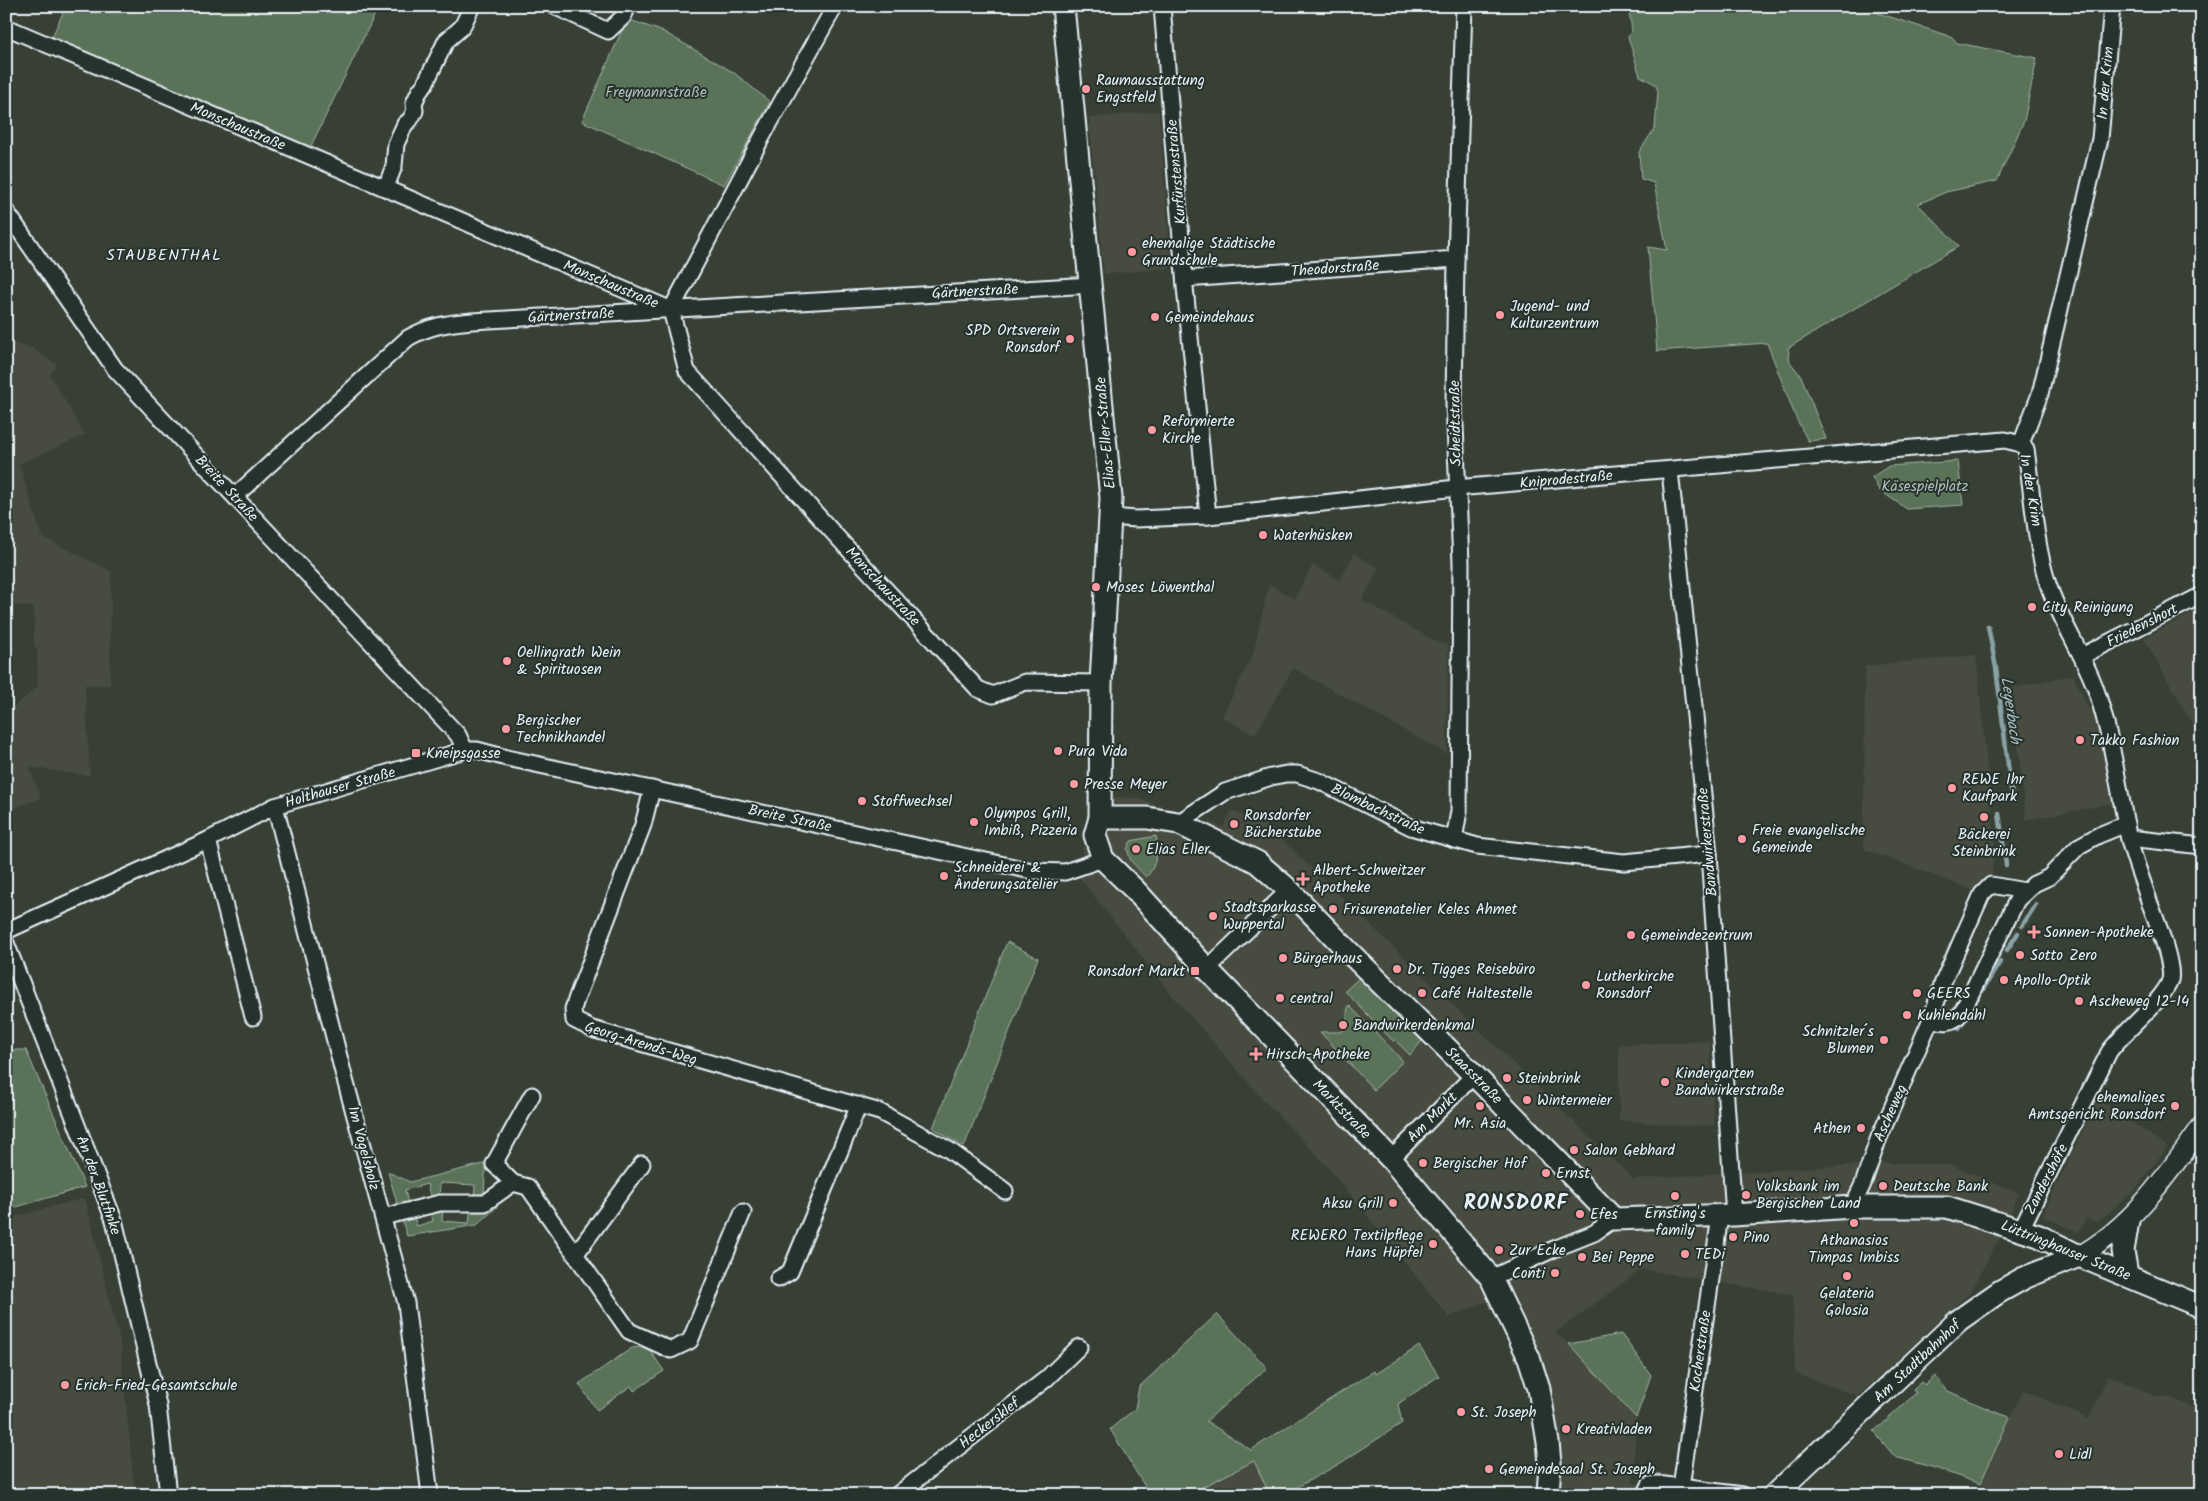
<svg xmlns="http://www.w3.org/2000/svg" width="2208" height="1501" font-family="Kalam,sans-serif">
  <style>
    .built { fill: #474c40 }
    .green { fill: #5a7358; stroke: #a1b2a8 }
    .lines { fill: none; stroke-linecap: round; stroke-linejoin: round }
    .stream { stroke: #89a2a5; stroke-width: 4.5 }
    .minor-casing { stroke: #e8f1f8; stroke-width: 19 }
    .tertiary-casing { stroke: #e8f1f8; stroke-width: 22 }
    .secondary-casing { stroke: #e8f1f8; stroke-width: 25 }
    .minor { stroke: #26332d; stroke-width: 15 }
    .tertiary { stroke: #26332d; stroke-width: 19 }
    .secondary { stroke: #26332d; stroke-width: 21 }
    .poi-dot { fill: #ff9aa2; stroke: #26332d; stroke-width: 2 }
    .labels { text-anchor: middle; stroke-width: 4; stroke-linejoin: round; paint-order: stroke }
    .poi-label { font-size: 15px; fill: #e8f1f8; stroke: #26332d; text-anchor: start }
    .street-label { font-size: 15px; fill: #e8f1f8; stroke: #26332d }
    .park-label { font-size: 15px; fill: #afbfb8; stroke: #26332d }
    .neighbourhood-label { font-size: 16px; letter-spacing: 1px; fill: #e8f1f8; stroke: #26332d }
    .water-label { font-size: 16px; font-style: italic; fill: #a9bdc1; stroke: #26332d }
    .district-label { font-size: 20px; font-weight: bold; letter-spacing: 1px; fill: #e8f1f8; stroke: #26332d }
  </style>
  <rect width="100%" height="100%" fill="#384036"/>
  <filter id="ink" filterUnits="userSpaceOnUse"><feTurbulence type="fractalNoise" baseFrequency=".02" numOctaves="2"/><feDisplacementMap in="SourceGraphic" scale="10" xChannelSelector="R" yChannelSelector="G"/><feConvolveMatrix kernelMatrix="1 2 1 2 8 2 1 2 1" color-interpolation-filters="sRGB"/></filter>
  <g filter="url(#ink)">
    <g class="built">
      <polygon points="1159,111 1171,268 1104,274 1089,118"/>
      <polygon points="6,341 32,348 57,365 50,375 85,435 19,464 42,537 111,571 110,685 85,685 90,776 29,767 41,798 6,811 6,714 38,686 37,650 34,645 34,607 6,604"/>
      <polygon points="1354,554 1379,568 1362,600 1438,643 1448,645 1447,754 1293,668 1255,735 1222,717 1253,654 1269,584 1294,599 1313,565 1340,580"/>
      <polygon points="2192,613 2202,632 2202,741 2144,638"/>
      <polygon points="1976,655 1995,843 1992,875 1975,891 1864,849 1864,792 1865,666"/>
      <polygon points="2073,675 2090,712 2095,712 2113,803 2026,820 2012,688"/>
      <polygon points="1115,797 1136,798 1223,827 1232,811 1268,826 1633,1179 1886,1163 1951,1165 2019,1193 2000,1237 1970,1292 1858,1396 1795,1373 1793,1295 1642,1269 1555,1333 1569,1344 1636,1418 1633,1483 1683,1495 1549,1495 1552,1464 1497,1290 1488,1301 1449,1317 1327,1166 1263,1099 1172,995 1079,877 1086,828"/>
      <polygon points="1710,1041 1714,1125 1686,1126 1619,1120 1619,1045"/>
      <polygon points="2098,1099 2168,1147 2133,1192 2097,1222 2086,1218 2079,1232 2042,1216"/>
      <polygon points="85,1198 120,1342 135,1495 6,1495 6,1219"/>
      <polygon points="2108,1375 2156,1396 2170,1397 2196,1409 2202,1398 2202,1495 2009,1495 1980,1484 2023,1390 2089,1419"/>
      <polygon points="1251,1455 1270,1495 1185,1495"/>
    </g>
    <g class="green">
      <polygon points="66,6 379,6 310,148 52,37"/>
      <polygon points="1628,6 1877,6 1878,13 1952,37 1957,43 2037,58 2024,121 1997,181 1946,192 1918,204 1959,246 1788,348 1790,362 1801,376 1826,439 1808,441 1796,418 1767,343 1657,351 1648,247 1667,250 1654,183 1641,179 1639,152 1655,128 1658,91 1655,84 1640,76 1628,37 1632,30"/>
      <polygon points="627,19 664,32 733,72 770,102 724,185 582,121"/>
      <polygon points="1958,461 1963,505 1907,509 1879,490 1872,477 1889,466"/>
      <path d="M1156,836C1159,848 1156,869 1146,877L1131,861L1127,849L1131,841Z"/>
      <polygon points="1007,942 1038,958 964,1147 933,1128"/>
      <polygon points="1359,978 1422,1041 1410,1055 1395,1040 1393,1041 1345,991"/>
      <path d="M1349,1005L1403,1061L1374,1090L1320,1032H1341C1349,1026 1345,1014 1349,1005Z"/>
      <polygon points="6,1050 26,1050 85,1187 6,1210"/>
      <polygon points="490,1158 485,1175 484,1195 474,1202 475,1185 440,1183 439,1201 432,1203 427,1184 405,1190 409,1208 399,1210 388,1172 410,1182 487,1163"/>
      <polygon points="491,1201 498,1206 477,1225 407,1236 400,1214 412,1211 417,1226 433,1221 428,1204 443,1204 442,1221 469,1223 471,1204"/>
      <polygon points="1217,1314 1267,1368 1206,1421 1251,1450 1374,1371 1376,1374 1419,1346 1439,1376 1398,1404 1402,1423 1339,1464 1283,1495 1270,1495 1254,1461 1187,1495 1150,1495 1110,1429 1135,1409 1139,1387"/>
      <polygon points="1621,1334 1651,1375 1636,1418 1569,1344"/>
      <polygon points="647,1346 664,1371 634,1391 631,1386 597,1410 579,1384 632,1348"/>
      <polygon points="1935,1376 1948,1391 1995,1412 2010,1417 1980,1484 1935,1468 1895,1457 1874,1432 1916,1393 1913,1389 1921,1382 1925,1385"/>
    </g>
    <g class="lines">
      <g class="stream">
        <polyline points="1988,626 1996,668 2012,797"/>
        <polyline points="1999,813 2006,865"/>
        <polyline points="2022,926 2036,904"/>
        <polyline points="2007,950 2018,933"/>
        <polyline points="1982,991 2000,962"/>
        <polyline points="1972,1007 1978,997"/>
        <polyline points="1959,1028 1966,1017"/>
      </g>
      <g class="minor-casing">
        <g id="minor">
          <polyline points="554,6 608,31 623,17 628,6"/>
          <polyline points="1162,6 1185,287 1208,516"/>
          <polyline points="6,27 667,308"/>
          <polyline points="386,187 394,166 396,144 405,124 410,120 415,111 414,103 419,92 425,84 446,41 462,27 472,6"/>
          <polyline points="6,211 115,369 458,735 465,750"/>
          <polyline points="1185,279 1456,259"/>
          <polyline points="671,310 687,371 838,538 978,689 993,695 1025,682 1101,683"/>
          <polyline points="671,310 762,137 835,6"/>
          <polyline points="1670,470 1709,854 1734,1215"/>
          <path d="M235,496L408,338C429,326 448,323 472,321L1091,285"/>
          <polyline points="1110,517 1136,519 1208,516 1456,488 2005,440 2021,444"/>
          <polyline points="2082,656 2202,595"/>
          <polyline points="652,789 643,825 577,997 573,1009 574,1020 592,1029 880,1112 949,1150 1005,1191"/>
          <polyline points="275,806 344,1076 406,1303 430,1495"/>
          <polyline points="1178,823 1225,792 1271,777 1286,774 1297,774 1319,781 1411,827 1477,846 1624,862 1709,854"/>
          <polyline points="2129,838 2202,846"/>
          <polyline points="208,840 253,1017"/>
          <polyline points="1454,840 1459,811 1461,563 1454,403 1456,259 1464,6"/>
          <polyline points="6,931 208,840 275,806 465,750 477,750 507,758 1032,871 1065,872 1103,859"/>
          <polyline points="6,943 114,1220 158,1405 168,1495"/>
          <polyline points="1207,969 1289,890"/>
          <path d="M1931,1019C1944,1023 1953,1024 1962,1012L2017,900L2034,884L2049,877L2079,846L2099,835L2126,824"/>
          <polyline points="1391,1159 1474,1075"/>
          <polyline points="513,1183 494,1164 532,1095"/>
          <polyline points="1852,1207 1863,1184 1878,1140 1931,1019 1943,982 1982,894 1991,885 2025,891"/>
          <polyline points="383,1217 440,1203 485,1203 513,1183 528,1187 629,1331 671,1350 690,1341 743,1212"/>
          <path d="M2021,1229L2109,1052C2122,1033 2165,999 2170,980C2174,966 2156,919 2150,904C2143,881 2133,858 2128,835C2118,786 2112,735 2095,687C2082,652 2060,620 2048,584C2035,545 2032,491 2026,449L2021,444L2040,394L2100,139L2112,6"/>
          <polyline points="575,1255 642,1164"/>
          <polyline points="1491,1278 1554,1249 1594,1233 1614,1219"/>
          <polyline points="778,1279 790,1272 859,1105"/>
          <polyline points="1681,1487 1720,1216"/>
          <polyline points="897,1495 1046,1379 1079,1347"/>
          <polyline points="1645,1495 1650,1485 1657,1484 1743,1495"/>
        </g>
      </g>
      <g class="tertiary-casing">
        <path id="tertiary" d="M2079,1256C2133,1226 2167,1175 2202,1126"/>
      </g>
      <g class="secondary-casing">
        <g id="secondary">
          <polyline points="1063,6 1111,498 1101,683 1100,818 1095,835 1103,859 1135,890 1207,969 1391,1159 1491,1278 1529,1358 1539,1389 1548,1442 1550,1463 1548,1495"/>
          <polyline points="1100,818 1147,818 1178,823 1257,862 1289,890 1351,954 1474,1075 1614,1219 1734,1215 1852,1207 1947,1207 2039,1236 2079,1256 2202,1307"/>
          <polyline points="2127,1274 2123,1251 2128,1221"/>
          <polyline points="1774,1495 1959,1320 1999,1292 2024,1278 2079,1256"/>
        </g>
      </g>
      <use href="#minor" class="minor"/>
      <use href="#tertiary" class="tertiary"/>
      <use href="#secondary" class="secondary"/>
    </g>
  </g>
  <g class="poi-dot">
    <circle cx="1086" cy="89" r="5"/>
    <circle cx="1132" cy="252" r="5"/>
    <circle cx="1500" cy="315" r="5"/>
    <circle cx="1155" cy="317" r="5"/>
    <circle cx="1070" cy="339" r="5"/>
    <circle cx="1152" cy="430" r="5"/>
    <circle cx="1263" cy="535" r="5"/>
    <circle cx="1096" cy="587" r="5"/>
    <circle cx="2032" cy="607" r="5"/>
    <circle cx="507" cy="661" r="5"/>
    <circle cx="506" cy="729" r="5"/>
    <circle cx="2080" cy="740" r="5"/>
    <circle cx="1058" cy="751" r="5"/>
    <rect x="411" y="748" width="10" height="10" rx="2.5"/>
    <circle cx="1074" cy="784" r="5"/>
    <circle cx="1952" cy="788" r="5"/>
    <circle cx="862" cy="801" r="5"/>
    <circle cx="1984" cy="817" r="5"/>
    <circle cx="974" cy="822" r="5"/>
    <circle cx="1234" cy="824" r="5"/>
    <circle cx="1742" cy="839" r="5"/>
    <circle cx="1136" cy="849" r="5"/>
    <circle cx="944" cy="876" r="5"/>
    <path d="M1300.5 871.5h5v5h5v5h-5v5h-5v-5h-5v-5h5z"/>
    <circle cx="1333" cy="909" r="5"/>
    <circle cx="1213" cy="916" r="5"/>
    <path d="M2031.5 924.5h5v5h5v5h-5v5h-5v-5h-5v-5h5z"/>
    <circle cx="1631" cy="935" r="5"/>
    <circle cx="2020" cy="955" r="5"/>
    <circle cx="1283" cy="958" r="5"/>
    <circle cx="1397" cy="969" r="5"/>
    <rect x="1190" y="966" width="10" height="10" rx="2.5"/>
    <circle cx="2004" cy="980" r="5"/>
    <circle cx="1586" cy="985" r="5"/>
    <circle cx="1422" cy="993" r="5"/>
    <circle cx="1917" cy="993" r="5"/>
    <circle cx="1280" cy="998" r="5"/>
    <circle cx="2079" cy="1001" r="5"/>
    <circle cx="1907" cy="1015" r="5"/>
    <circle cx="1343" cy="1025" r="5"/>
    <circle cx="1884" cy="1040" r="5"/>
    <path d="M1253.5 1046.5h5v5h5v5h-5v5h-5v-5h-5v-5h5z"/>
    <circle cx="1507" cy="1078" r="5"/>
    <circle cx="1665" cy="1082" r="5"/>
    <circle cx="1527" cy="1100" r="5"/>
    <circle cx="1480" cy="1106" r="5"/>
    <circle cx="2175" cy="1106" r="5"/>
    <circle cx="1861" cy="1128" r="5"/>
    <circle cx="1574" cy="1150" r="5"/>
    <circle cx="1423" cy="1163" r="5"/>
    <circle cx="1546" cy="1173" r="5"/>
    <circle cx="1883" cy="1186" r="5"/>
    <circle cx="1746" cy="1195" r="5"/>
    <circle cx="1675" cy="1196" r="5"/>
    <circle cx="1393" cy="1203" r="5"/>
    <circle cx="1580" cy="1214" r="5"/>
    <circle cx="1854" cy="1223" r="5"/>
    <circle cx="1733" cy="1237" r="5"/>
    <circle cx="1433" cy="1244" r="5"/>
    <circle cx="1499" cy="1250" r="5"/>
    <circle cx="1685" cy="1254" r="5"/>
    <circle cx="1582" cy="1257" r="5"/>
    <circle cx="1555" cy="1273" r="5"/>
    <circle cx="1847" cy="1276" r="5"/>
    <circle cx="65" cy="1385" r="5"/>
    <circle cx="1461" cy="1412" r="5"/>
    <circle cx="1566" cy="1429" r="5"/>
    <circle cx="2059" cy="1454" r="5"/>
    <circle cx="1489" cy="1469" r="5"/>
  </g>
  <g class="labels">
    <g class="poi-label">
      <text x="1096" y="85">Raumausstattung<tspan x="1096" dy="17">Engstfeld</tspan></text>
      <text x="1142" y="248">ehemalige Städtische<tspan x="1142" dy="17">Grundschule</tspan></text>
      <text x="1510" y="311">Jugend- und<tspan x="1510" dy="17">Kulturzentrum</tspan></text>
      <text x="1165" y="322">Gemeindehaus</text>
      <text x="1060" y="335" text-anchor="end">SPD Ortsverein<tspan x="1060" dy="17">Ronsdorf</tspan></text>
      <text x="1162" y="426">Reformierte<tspan x="1162" dy="17">Kirche</tspan></text>
      <text x="1273" y="540">Waterhüsken</text>
      <text x="1106" y="592">Moses Löwenthal</text>
      <text x="2042" y="612">City Reinigung</text>
      <text x="517" y="657">Oellingrath Wein<tspan x="517" dy="17">&amp; Spirituosen</tspan></text>
      <text x="516" y="725">Bergischer<tspan x="516" dy="17">Technikhandel</tspan></text>
      <text x="2090" y="745">Takko Fashion</text>
      <text x="1068" y="756">Pura Vida</text>
      <text x="426" y="758">Kneipsgasse</text>
      <text x="1962" y="784">REWE Ihr<tspan x="1962" dy="17">Kaufpark</tspan></text>
      <text x="1084" y="789">Presse Meyer</text>
      <text x="872" y="806">Stoffwechsel</text>
      <text x="984" y="818">Olympos Grill,<tspan x="984" dy="17">Imbiß, Pizzeria</tspan></text>
      <text x="1244" y="820">Ronsdorfer<tspan x="1244" dy="17">Bücherstube</tspan></text>
      <text x="1752" y="835">Freie evangelische<tspan x="1752" dy="17">Gemeinde</tspan></text>
      <text x="1984" y="839" text-anchor="middle">Bäckerei<tspan x="1984" dy="17">Steinbrink</tspan></text>
      <text x="1146" y="854">Elias Eller</text>
      <text x="954" y="872">Schneiderei &amp;<tspan x="954" dy="17">Änderungsatelier</tspan></text>
      <text x="1313" y="875">Albert-Schweitzer<tspan x="1313" dy="17">Apotheke</tspan></text>
      <text x="1223" y="912">Stadtsparkasse<tspan x="1223" dy="17">Wuppertal</tspan></text>
      <text x="1343" y="914">Frisurenatelier Keles Ahmet</text>
      <text x="2044" y="937">Sonnen-Apotheke</text>
      <text x="1641" y="940">Gemeindezentrum</text>
      <text x="2030" y="960">Sotto Zero</text>
      <text x="1293" y="963">Bürgerhaus</text>
      <text x="1407" y="974">Dr. Tigges Reisebüro</text>
      <text x="1185" y="976" text-anchor="end">Ronsdorf Markt</text>
      <text x="1596" y="981">Lutherkirche<tspan x="1596" dy="17">Ronsdorf</tspan></text>
      <text x="2014" y="985">Apollo-Optik</text>
      <text x="1432" y="998">Café Haltestelle</text>
      <text x="1927" y="998">GEERS</text>
      <text x="1290" y="1003">central</text>
      <text x="2089" y="1006">Ascheweg 12-14</text>
      <text x="1917" y="1020">Kuhlendahl</text>
      <text x="1353" y="1030">Bandwirkerdenkmal</text>
      <text x="1874" y="1036" text-anchor="end">Schnitzler´s<tspan x="1874" dy="17">Blumen</tspan></text>
      <text x="1266" y="1059">Hirsch-Apotheke</text>
      <text x="1675" y="1078">Kindergarten<tspan x="1675" dy="17">Bandwirkerstraße</tspan></text>
      <text x="1517" y="1083">Steinbrink</text>
      <text x="2165" y="1102" text-anchor="end">ehemaliges<tspan x="2165" dy="17">Amtsgericht Ronsdorf</tspan></text>
      <text x="1537" y="1105">Wintermeier</text>
      <text x="1480" y="1128" text-anchor="middle">Mr. Asia</text>
      <text x="1851" y="1133" text-anchor="end">Athen</text>
      <text x="1584" y="1155">Salon Gebhard</text>
      <text x="1433" y="1168">Bergischer Hof</text>
      <text x="1556" y="1178">Ernst</text>
      <text x="1756" y="1191">Volksbank im<tspan x="1756" dy="17">Bergischen Land</tspan></text>
      <text x="1893" y="1191">Deutsche Bank</text>
      <text x="1383" y="1208" text-anchor="end">Aksu Grill</text>
      <text x="1675" y="1218" text-anchor="middle">Ernsting's<tspan x="1675" dy="17">family</tspan></text>
      <text x="1590" y="1219">Efes</text>
      <text x="1423" y="1240" text-anchor="end">REWERO Textilpflege<tspan x="1423" dy="17">Hans Hüpfel</tspan></text>
      <text x="1743" y="1242">Pino</text>
      <text x="1854" y="1245" text-anchor="middle">Athanasios<tspan x="1854" dy="17">Timpas Imbiss</tspan></text>
      <text x="1509" y="1255">Zur Ecke</text>
      <text x="1695" y="1259">TEDi</text>
      <text x="1592" y="1262">Bei Peppe</text>
      <text x="1545" y="1278" text-anchor="end">Conti</text>
      <text x="1847" y="1298" text-anchor="middle">Gelateria<tspan x="1847" dy="17">Golosia</tspan></text>
      <text x="75" y="1390">Erich-Fried-Gesamtschule</text>
      <text x="1471" y="1417">St. Joseph</text>
      <text x="1576" y="1434">Kreativladen</text>
      <text x="2069" y="1459">Lidl</text>
      <text x="1499" y="1474">Gemeindesaal St. Joseph</text>
    </g>
    <g class="street-label">
      <text transform="translate(2105 83) rotate(-85)" y="5">In der Krim</text>
      <text transform="translate(238 126) rotate(23)" y="5">Monschaustraße</text>
      <text transform="translate(1176 172) rotate(-95)" y="5">Kurfürstenstraße</text>
      <text transform="translate(1335 268) rotate(-4)" y="5">Theodorstraße</text>
      <text transform="translate(611 284) rotate(23)" y="5">Monschaustraße</text>
      <text transform="translate(975 291) rotate(-3)" y="5">Gärtnerstraße</text>
      <text transform="translate(571 315) rotate(-3)" y="5">Gärtnerstraße</text>
      <text transform="translate(1455 423) rotate(-91)" y="5">Scheidtstraße</text>
      <text transform="translate(1105 433) rotate(-95)" y="5">Elias-Eller-Straße</text>
      <text transform="translate(1566 479) rotate(-5)" y="5">Kniprodestraße</text>
      <text transform="translate(227 488) rotate(47)" y="5">Breite Straße</text>
      <text transform="translate(2031 490) rotate(80)" y="5">In der Krim</text>
      <text transform="translate(883 586) rotate(47)" y="5">Monschaustraße</text>
      <text transform="translate(2142 625) rotate(-27)" y="5">Friedenshort</text>
      <text transform="translate(340 787) rotate(-16)" y="5">Holthauser Straße</text>
      <text transform="translate(1378 809) rotate(25)" y="5">Blombachstraße</text>
      <text transform="translate(790 818) rotate(12)" y="5">Breite Straße</text>
      <text transform="translate(1707 842) rotate(-95)" y="5">Bandwirkerstraße</text>
      <text transform="translate(641 1043) rotate(17)" y="5">Georg-Arends-Weg</text>
      <text transform="translate(1474 1075) rotate(45)" y="5">Staasstraße</text>
      <text transform="translate(1342 1109) rotate(46)" y="5">Marktstraße</text>
      <text transform="translate(1890 1113) rotate(-66)" y="5">Ascheweg</text>
      <text transform="translate(1432 1117) rotate(-45)" y="5">Am Markt</text>
      <text transform="translate(364 1148) rotate(75)" y="5">Im Vogelsholz</text>
      <text transform="translate(2046 1179) rotate(-63)" y="5">Zandershöfe</text>
      <text transform="translate(99 1185) rotate(70)" y="5">An der Blutfinke</text>
      <text transform="translate(2066 1250) rotate(22)" y="5">Lüttringhauser Straße</text>
      <text transform="translate(1700 1351) rotate(-82)" y="5">Kocherstraße</text>
      <text transform="translate(1917 1361) rotate(-43)" y="5">Am Stadtbahnhof</text>
      <text transform="translate(989 1423) rotate(-38)" y="5">Heckersklef</text>
    </g>
    <g class="park-label">
      <text x="656" y="97">Freymannstraße</text>
      <text x="1925" y="491">Käsespielplatz</text>
    </g>
    <g class="neighbourhood-label">
      <text x="164" y="260">STAUBENTHAL</text>
    </g>
    <g class="water-label">
      <text transform="translate(2012 710) rotate(82)" y="6">Leyerbach</text>
    </g>
    <g class="district-label">
      <text x="1516" y="1209">RONSDORF</text>
    </g>
  </g>
  <rect width="2208" height="1501" fill="none" stroke="#26332d" stroke-width="25"/>
  <rect x="12" y="12" width="2183" height="1476" fill="none" stroke="#e8f1f8" stroke-width="2" filter="url(#ink)"/>
</svg>
